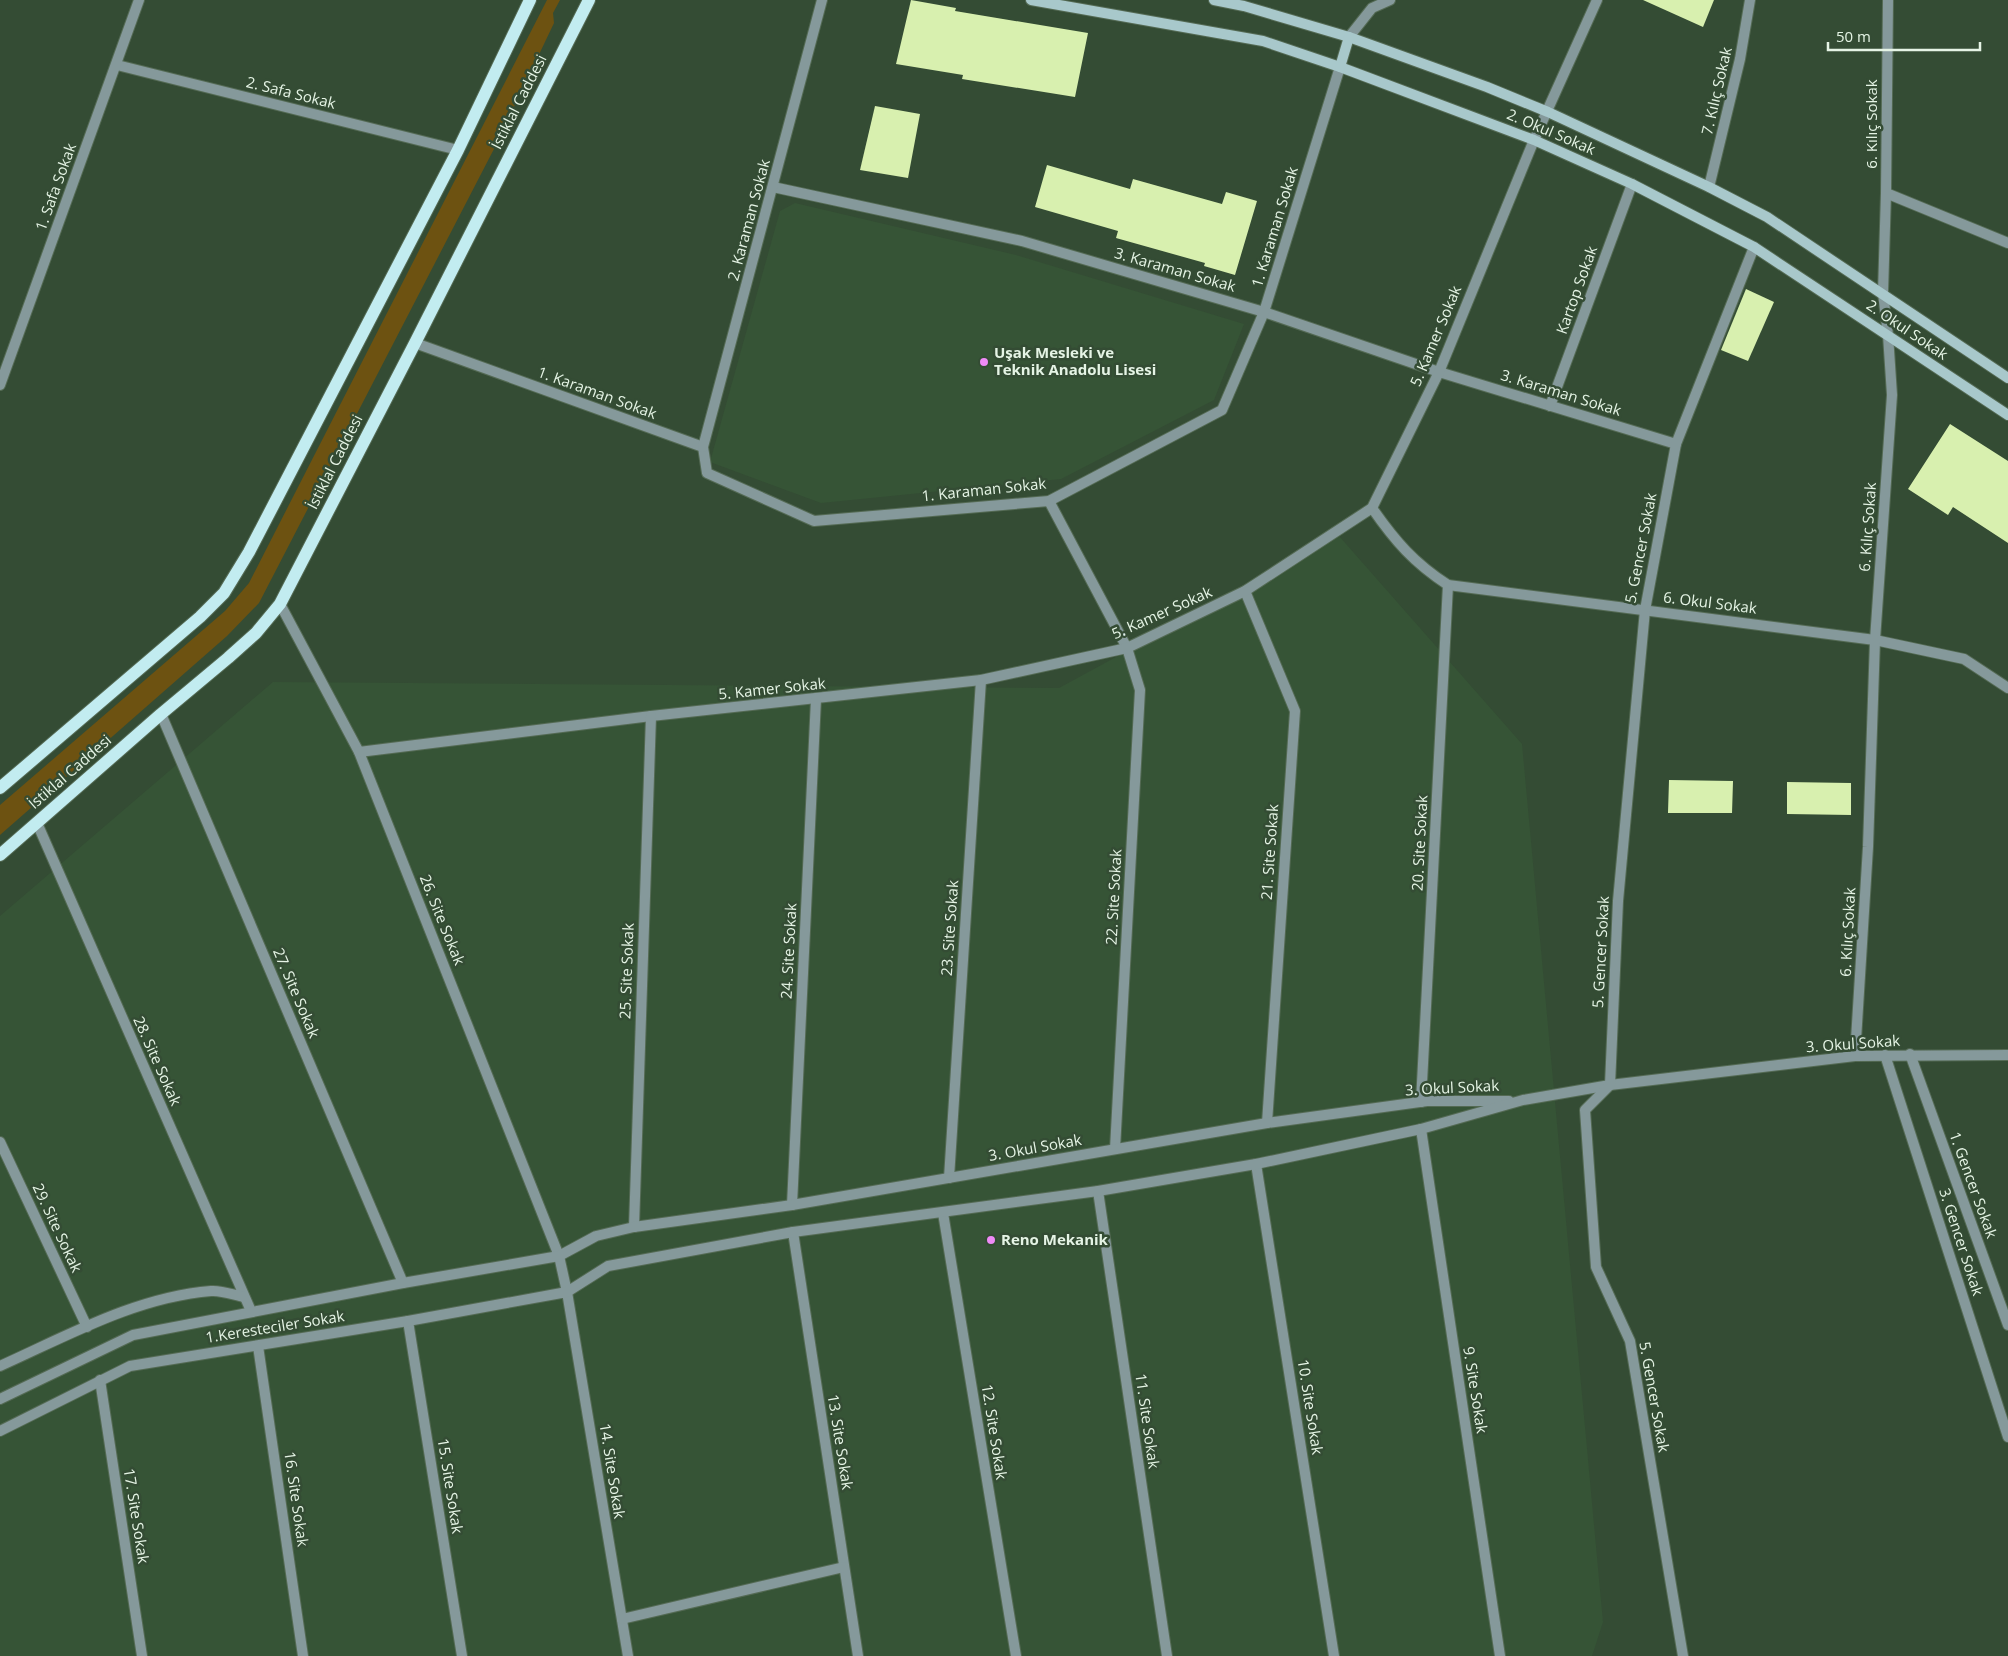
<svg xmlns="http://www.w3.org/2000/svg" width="2008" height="1656" font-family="'Open Sans',sans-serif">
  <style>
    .built { fill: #365436 }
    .green { fill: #6d5211 }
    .building { fill: #d8f0af }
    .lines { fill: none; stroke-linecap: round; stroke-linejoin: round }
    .street-casing { stroke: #546a54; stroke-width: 12 }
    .secondary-casing { stroke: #546a54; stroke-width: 12 }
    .primary-casing { stroke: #546a54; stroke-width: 14 }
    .street { stroke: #85999b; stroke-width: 10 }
    .secondary { stroke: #a8c8cb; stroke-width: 10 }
    .primary { stroke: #c2ecf0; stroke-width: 12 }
    .poi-dot { fill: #ef8bf7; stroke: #344c34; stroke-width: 2 }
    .labels { text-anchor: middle; stroke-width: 5; stroke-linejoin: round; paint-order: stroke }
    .street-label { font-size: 15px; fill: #e5f4e5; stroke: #344c34 }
    .poi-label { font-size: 15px; font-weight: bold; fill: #e5f4e5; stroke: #344c34; text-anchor: start }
  </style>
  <rect width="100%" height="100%" fill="#344c34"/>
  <g class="built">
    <polygon points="795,203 1016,255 1244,324 1214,400 1061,479 821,503 710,462 780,211"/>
    <polygon points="1339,536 1522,744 1603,1622 1592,1656 0,1656 0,916 273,682 1059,688"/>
  </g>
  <polygon class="green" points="547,0 560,0 553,13 554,23 495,147 259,603 227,636 0,835 0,805 225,611 249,583"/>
  <g class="building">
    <polygon points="911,0 956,8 955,11 1088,33 1075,97 962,79 963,75 896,64"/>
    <polygon points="1643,0 1714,0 1703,27"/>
    <polygon points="875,106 920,114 908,178 860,170"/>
    <polygon points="1047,165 1130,189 1133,179 1222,204 1226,192 1257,201 1235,275 1204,266 1205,263 1116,238 1118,231 1035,207"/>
    <polygon points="1746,289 1774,302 1748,361 1721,350"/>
    <polygon points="1950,424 2008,461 2008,543 1953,507 1948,515 1908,489"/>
    <polygon points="1669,780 1733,781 1732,813 1668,813"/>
    <polygon points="1787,782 1851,783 1851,815 1787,814"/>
  </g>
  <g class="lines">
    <g class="street-casing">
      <g id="street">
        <polyline points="1349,37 1372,8 1390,0"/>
        <polyline points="117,65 458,150"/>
        <polyline points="773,187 1022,241 1264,312 1439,372 1676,444"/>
        <polyline points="1709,187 1740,59 1750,0"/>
        <polyline points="1886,193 2008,243"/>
        <polyline points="415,343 703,447 707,473 814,521 1049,501 1222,410 1264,312 1340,67"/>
        <polyline points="0,385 139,0"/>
        <polyline points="1550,406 1632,184"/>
        <polyline points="703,447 822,0"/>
        <polyline points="1049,501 1127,648 1140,690 1115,1149"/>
        <path d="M1372,508C1395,541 1414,563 1448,585L1875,640L1964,659L2008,688"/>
        <polyline points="1245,591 1295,711 1267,1123"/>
        <polyline points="280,604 359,752 559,1256 567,1292 628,1656"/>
        <polyline points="161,714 403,1283"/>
        <polyline points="359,752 651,716 981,680 1127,648 1245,591 1372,508 1439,372 1534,140 1597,0"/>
        <polyline points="37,823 251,1311"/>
        <polyline points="1910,1054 2008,1325"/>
        <polyline points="1885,1055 2008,1437"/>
        <polyline points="1855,1056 1868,847 1875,640 1892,395 1888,335 1883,293 1886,193 1888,0"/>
        <polyline points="1421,1102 1448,585"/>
        <polyline points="1421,1129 1500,1656"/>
        <polyline points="0,1142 87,1327"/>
        <polyline points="1256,1164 1334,1656"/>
        <polyline points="949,1178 981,680"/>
        <polyline points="1098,1191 1167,1656"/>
        <polyline points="792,1205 816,699"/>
        <polyline points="943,1213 1016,1656"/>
        <polyline points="634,1227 651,716"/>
        <polyline points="793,1232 858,1656"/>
        <polyline points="408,1321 462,1656"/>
        <polyline points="258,1346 303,1656"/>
        <path d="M0,1366C67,1336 136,1297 211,1291C221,1290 234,1295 244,1297"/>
        <polyline points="100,1380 142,1656"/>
        <polyline points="0,1399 133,1335 403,1283 559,1256 596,1236 634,1227 792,1205 1267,1123 1427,1101 1509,1101"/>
        <polyline points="0,1431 130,1366 408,1321 567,1292 608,1266 793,1232 1098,1191 1256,1164 1421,1129 1523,1100 1610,1085 1855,1056 2008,1055"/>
        <polyline points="622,1619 844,1567"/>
        <polyline points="1683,1656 1630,1341 1596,1267 1585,1110 1610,1085 1618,901 1645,610 1676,444 1754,247"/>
      </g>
    </g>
    <g class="secondary-casing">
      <g id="secondary">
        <polyline points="1031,0 1263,41 1340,67 1534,140 1632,184 1754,247 2008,415"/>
        <polyline points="1214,0 1244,6 1349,37 1487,87 1548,112 1709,187 1767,217 2008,378"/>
        <polyline points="1340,67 1349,37"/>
      </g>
    </g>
    <g class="primary-casing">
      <g id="primary">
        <polyline points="0,788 200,617 224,593 249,552 458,150 530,0"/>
        <polyline points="0,855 161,714 228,658 256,633 280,604 415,343 589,0"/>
      </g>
    </g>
    <use href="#street" class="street"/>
    <use href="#secondary" class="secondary"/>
    <use href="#primary" class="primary"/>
  </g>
  <g class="poi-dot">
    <circle cx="984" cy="362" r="5"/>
    <circle cx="991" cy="1240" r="5"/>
  </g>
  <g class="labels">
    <g class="street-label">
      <text transform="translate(1717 91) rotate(-77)" y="5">7. Kılıç Sokak</text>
      <text transform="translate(291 93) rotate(14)" y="5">2. Safa Sokak</text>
      <text transform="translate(519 102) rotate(-63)" y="5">İstiklal Caddesi</text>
      <text transform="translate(1872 124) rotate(-90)" y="5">6. Kılıç Sokak</text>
      <text transform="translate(1551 132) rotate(23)" y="5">2. Okul Sokak</text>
      <text transform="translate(56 187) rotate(-70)" y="5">1. Safa Sokak</text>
      <text transform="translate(749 220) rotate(-75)" y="5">2. Karaman Sokak</text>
      <text transform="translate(1275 227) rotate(-73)" y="5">1. Karaman Sokak</text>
      <text transform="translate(1175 270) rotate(16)" y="5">3. Karaman Sokak</text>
      <text transform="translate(1577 290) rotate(-70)" y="5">Kartop Sokak</text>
      <text transform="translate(1907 330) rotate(34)" y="5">2. Okul Sokak</text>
      <text transform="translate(1436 336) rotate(-67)" y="5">5. Kamer Sokak</text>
      <text transform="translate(597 393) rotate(20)" y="5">1. Karaman Sokak</text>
      <text transform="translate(1561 393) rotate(17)" y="5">3. Karaman Sokak</text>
      <text transform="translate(335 462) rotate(-63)" y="5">İstiklal Caddesi</text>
      <text transform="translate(984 490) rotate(-6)" y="5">1. Karaman Sokak</text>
      <text transform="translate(1868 527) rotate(-86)" y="5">6. Kılıç Sokak</text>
      <text transform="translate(1641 548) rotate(-79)" y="5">5. Gencer Sokak</text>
      <text transform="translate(1710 603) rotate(7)" y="5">6. Okul Sokak</text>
      <text transform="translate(1162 613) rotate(-24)" y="5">5. Kamer Sokak</text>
      <text transform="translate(772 689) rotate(-6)" y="5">5. Kamer Sokak</text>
      <text transform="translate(70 772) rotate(-41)" y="5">İstiklal Caddesi</text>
      <text transform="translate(1420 843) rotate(-87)" y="5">20. Site Sokak</text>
      <text transform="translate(1270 852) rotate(-86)" y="5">21. Site Sokak</text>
      <text transform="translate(1114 897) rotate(-87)" y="5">22. Site Sokak</text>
      <text transform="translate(442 920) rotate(68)" y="5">26. Site Sokak</text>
      <text transform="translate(950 928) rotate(-86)" y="5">23. Site Sokak</text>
      <text transform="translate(1848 932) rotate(-87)" y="5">6. Kılıç Sokak</text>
      <text transform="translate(789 951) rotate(-87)" y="5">24. Site Sokak</text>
      <text transform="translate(1601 952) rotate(-87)" y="5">5. Gencer Sokak</text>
      <text transform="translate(627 971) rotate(-88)" y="5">25. Site Sokak</text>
      <text transform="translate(296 993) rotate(67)" y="5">27. Site Sokak</text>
      <text transform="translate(1853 1044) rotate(-4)" y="5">3. Okul Sokak</text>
      <text transform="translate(157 1061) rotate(66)" y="5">28. Site Sokak</text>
      <text transform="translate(1452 1088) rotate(-3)" y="5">3. Okul Sokak</text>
      <text transform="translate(1035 1148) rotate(-10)" y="5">3. Okul Sokak</text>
      <text transform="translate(1973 1185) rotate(70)" y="5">1. Gencer Sokak</text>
      <text transform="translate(57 1228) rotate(65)" y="5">29. Site Sokak</text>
      <text transform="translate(1961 1242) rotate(72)" y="5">3. Gencer Sokak</text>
      <text transform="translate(275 1327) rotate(-9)" y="5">1.Keresteciler Sokak</text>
      <text transform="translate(1475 1390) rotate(81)" y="5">9. Site Sokak</text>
      <text transform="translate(1654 1397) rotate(80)" y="5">5. Gencer Sokak</text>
      <text transform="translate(1310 1407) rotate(81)" y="5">10. Site Sokak</text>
      <text transform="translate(1147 1421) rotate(82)" y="5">11. Site Sokak</text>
      <text transform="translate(994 1432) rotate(81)" y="5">12. Site Sokak</text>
      <text transform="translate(840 1442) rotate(81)" y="5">13. Site Sokak</text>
      <text transform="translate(612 1471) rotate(81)" y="5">14. Site Sokak</text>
      <text transform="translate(450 1486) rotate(81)" y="5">15. Site Sokak</text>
      <text transform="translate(296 1499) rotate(82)" y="5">16. Site Sokak</text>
      <text transform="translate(136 1516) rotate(81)" y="5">17. Site Sokak</text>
    </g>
    <g class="poi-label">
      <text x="994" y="358">Uşak Mesleki ve<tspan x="994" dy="17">Teknik Anadolu Lisesi</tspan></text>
      <text x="1001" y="1245">Reno Mekanik</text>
    </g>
  </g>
  <path d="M1828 42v8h152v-8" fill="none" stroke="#e5f4e5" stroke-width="2.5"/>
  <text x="1836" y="42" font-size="15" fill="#e5f4e5" stroke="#344c34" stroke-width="4" paint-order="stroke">50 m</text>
</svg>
